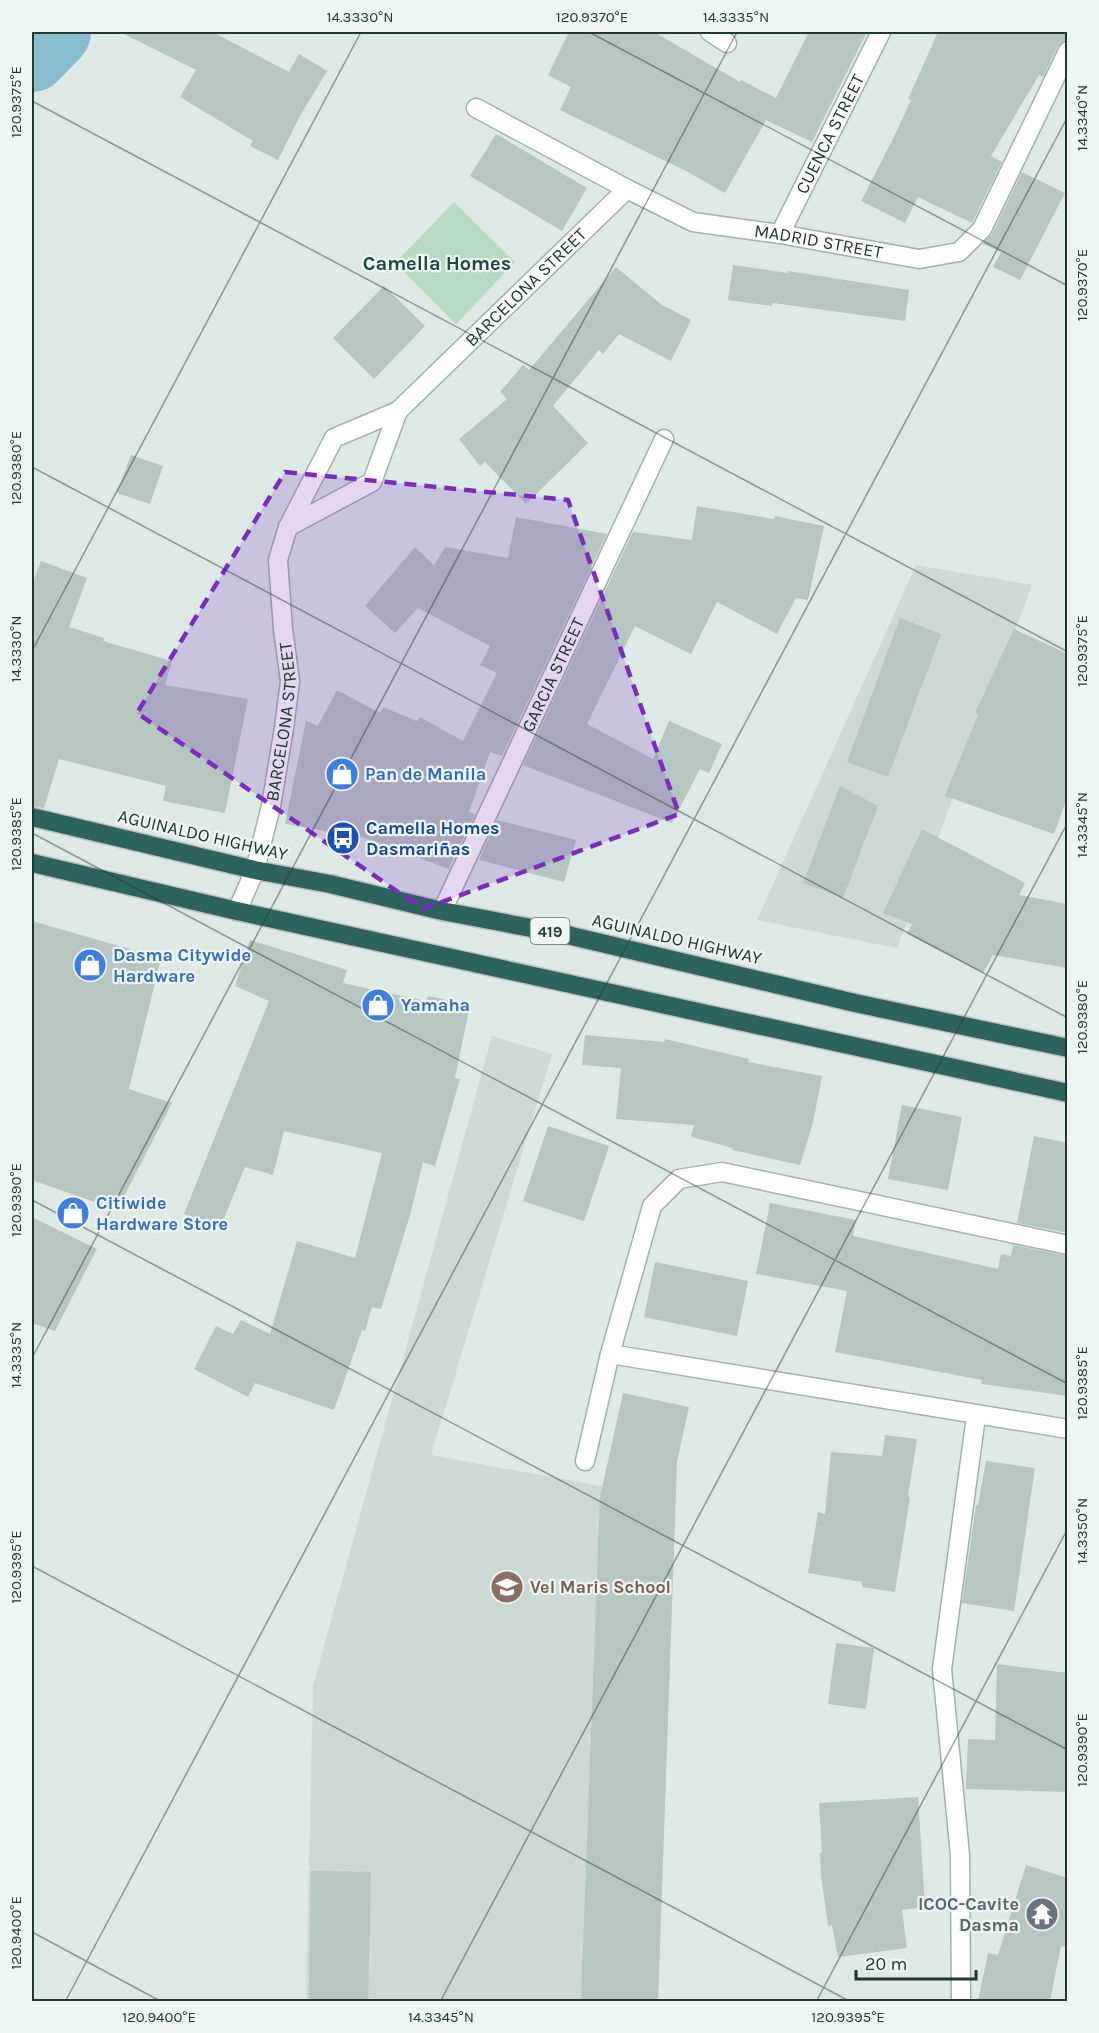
<svg xmlns="http://www.w3.org/2000/svg" width="1099" height="2033" font-family="Karla,sans-serif">
  <style>
    .built { fill: #ccd9d4 }
    .green { fill: #b6dac3 }
    .lines { fill: none; stroke-linecap: round; stroke-linejoin: round }
    .river { stroke: #86bcce; stroke-width: 72 }
    .building { fill: #b6c6c1 }
    .minor-casing { stroke: #a1b0ac; stroke-width: 21 }
    .highway-casing { stroke: #bcc3c2; stroke-width: 21 }
    .minor { stroke: #fff; stroke-width: 18 }
    .highway { stroke: #2c635c; stroke-width: 18 }
    .marked { fill: #7b2cbf; fill-opacity: 0.2; stroke: #7b2cbf; stroke-width: 4.5; stroke-dasharray: 12 8; stroke-linejoin: round }
    .ticks { fill: none; stroke: #203833; stroke-width: 1.5; stroke-opacity: 0.45 }
    .labels { text-anchor: middle; stroke-width: 4.5; stroke-linejoin: round; paint-order: stroke }
    .shield { fill: #edf6f2; stroke: #5e716c; stroke-width: 1.5 }
    .shield-label { font-size: 16px; font-weight: bold; fill: #203833 }
    .street-label { font-size: 18px; fill: #203833; stroke: #edf6f2 }
    .shop-label { font-size: 18px; font-weight: bold; fill: #366cbe; stroke: #edf6f2; text-anchor: start }
    .transit-label { font-size: 18px; font-weight: bold; fill: #164399; stroke: #edf6f2; text-anchor: start }
    .education-label { font-size: 18px; font-weight: bold; fill: #785e54; stroke: #edf6f2; text-anchor: start }
    .worship-label { font-size: 18px; font-weight: bold; fill: #5b616d; stroke: #edf6f2; text-anchor: end }
    .neighbourhood-label { font-size: 20px; font-weight: bold; fill: #1c4942; stroke: #edf6f2 }
    .neatline { fill: none; stroke: #203833; stroke-width: 2 }
    .ticks-label { font-size: 15px; text-anchor: middle; fill: #203833 }
  </style>
  <rect width="100%" height="100%" fill="#dde9e5"/>
  <g class="built">
    <polygon points="916,565 1032,585 897,948 757,920"/>
    <polygon points="492,1036 552,1054 431,1455 600,1486 676,1488 658,2001 306,2002 313,1686"/>
  </g>
  <polygon class="green" points="454,202 515,262 456,324 395,263"/>
  <g class="lines">
    <polyline class="river" points="32,56 55,32"/>
  </g>
  <g class="building">
    <polygon points="120,32 212,32 289,72 299,54 327,71 300,116 278,160 250,146 253,141 180,97 196,70"/>
    <polygon points="569,32 654,32 740,82 741,80 776,98 809,32 867,32 812,142 766,120 725,193 688,172 560,110 571,87 548,75"/>
    <polygon points="938,32 1068,32 1068,40 1058,46 1043,77 1039,75 991,156 1002,162 972,223 918,197 905,223 861,201 893,139 911,100 908,99"/>
    <polygon points="496,134 587,188 562,231 470,176"/>
    <polygon points="1022,172 1065,193 1020,280 993,267 1001,252 983,244 992,234"/>
    <polygon points="733,265 788,273 788,271 909,290 905,321 773,303 772,306 728,300"/>
    <polygon points="616,267 662,305 691,320 671,361 619,334 603,354 599,350 553,406 588,443 526,504 485,462 480,466 459,439 507,399 500,392 523,365 529,370"/>
    <polygon points="384,286 425,326 374,379 333,338"/>
    <polygon points="131,455 163,466 150,504 117,493"/>
    <polygon points="697,506 774,519 775,516 824,526 808,600 796,598 777,634 717,602 691,654 635,626 587,724 653,759 669,721 722,744 709,773 700,769 672,823 523,765 633,532 692,540"/>
    <polygon points="516,517 607,534 502,756 490,752 469,812 475,814 456,854 455,853 449,869 365,838 285,824 306,721 318,726 337,690 380,713 383,707 417,721 420,717 463,741 497,673 480,665 490,646 418,608 395,633 365,606 415,547 434,565 445,547 508,558"/>
    <polygon points="41,561 87,578 69,627 104,638 103,641 172,661 165,685 248,699 225,813 163,801 166,786 59,759 44,808 32,806 32,585"/>
    <polygon points="900,618 941,634 888,777 847,762"/>
    <polygon points="1014,629 1068,654 1068,795 1054,834 945,796 978,715 975,713"/>
    <polygon points="840,786 878,806 843,898 803,883"/>
    <polygon points="497,820 576,840 564,882 479,860"/>
    <polygon points="922,829 1025,883 1019,895 1068,904 1068,968 993,955 983,973 907,934 912,924 883,913"/>
    <polygon points="32,921 161,958 129,1089 172,1103 117,1210 32,1180"/>
    <polygon points="250,940 347,970 343,983 426,1001 428,996 470,1005 455,1078 460,1079 435,1166 423,1162 410,1215 381,1309 372,1307 365,1331 362,1330 334,1410 255,1383 248,1397 194,1369 216,1326 233,1334 241,1320 270,1334 297,1241 355,1258 382,1153 284,1131 273,1175 245,1167 220,1228 184,1214 269,1001 235,986"/>
    <polygon points="585,1035 664,1042 665,1039 749,1059 748,1062 822,1076 813,1123 800,1165 732,1150 733,1148 691,1137 694,1125 616,1119 621,1068 582,1065"/>
    <polygon points="902,1105 962,1117 948,1190 888,1179"/>
    <polygon points="548,1126 609,1146 584,1221 523,1201"/>
    <polygon points="1034,1136 1068,1143 1068,1233 1017,1223"/>
    <polygon points="770,1203 856,1220 853,1236 998,1269 1001,1254 1011,1256 1013,1245 1068,1256 1068,1396 981,1384 982,1380 835,1352 847,1291 756,1274"/>
    <polygon points="32,1217 97,1249 55,1331 32,1323"/>
    <polygon points="655,1262 748,1281 737,1336 644,1317"/>
    <polygon points="623,1393 689,1407 677,1462 658,2001 581,2001 600,1497"/>
    <polygon points="885,1435 917,1439 908,1496 910,1497 895,1592 862,1587 862,1582 808,1573 818,1512 825,1514 831,1452 882,1456"/>
    <polygon points="986,1461 1035,1468 1014,1611 962,1603 976,1505 978,1505"/>
    <polygon points="836,1643 874,1648 866,1709 828,1704"/>
    <polygon points="997,1664 1068,1673 1068,1792 966,1789 968,1739 995,1740"/>
    <polygon points="918,1797 925,1907 902,1910 907,1948 838,1957 832,1925 828,1926 821,1875 820,1853 822,1853 819,1803"/>
    <polygon points="1026,1865 1068,1878 1068,1948 1061,1946 1050,2001 978,2001 988,1953 998,1955"/>
    <polygon points="311,1871 371,1872 368,2001 309,2001"/>
  </g>
  <g class="lines">
    <g class="minor-casing">
      <g id="minor">
        <polyline points="710,32 727,43"/>
        <path id="s1" d="M476,108L627,189L693,222L780,234L919,259L959,252L982,229L1068,51"/>
        <path id="s2" d="M780,234L881,32"/>
        <polyline points="288,527 372,482 398,411"/>
        <path id="s3" d="M237,911L255,870L271,806L284,728L290,681L283,629L278,560L288,527L334,438L398,411L627,189"/>
        <path id="s4" d="M442,911L664,439"/>
        <polyline points="610,1354 1068,1429"/>
        <polyline points="585,1461 610,1354 652,1206 679,1179 722,1172 1068,1245"/>
        <polyline points="961,2002 960,1855 942,1669 976,1416"/>
      </g>
    </g>
    <g class="highway-casing">
      <g id="highway">
        <polyline points="32,817 255,870 330,884 442,911 563,934 855,1003 1068,1048"/>
        <polyline points="32,863 237,911 1068,1093"/>
      </g>
    </g>
    <use href="#minor" class="minor"/>
    <use href="#highway" class="highway"/>
  </g>
  <path class="marked" d="M285,472L568,500L679,814L423,909L137,713Z"/>
  <path class="ticks" d="M589,32L1068,286M32,101L1068,652M32,467L1068,1018M32,651L361,32M32,833L1068,1384M32,1200L1068,1750M32,1358L737,32M32,1566L851,2002M32,1932L162,2002M65,2002L1068,116M440,2002L1068,822M816,2002L1068,1528"/>
  <defs>
    <g id="shop-disc" transform="scale(1.725)"><circle r="9.5" fill="#3f7fe0" stroke="#edf6f2"/><path d="M-5-2.5h2.3a2.7 3.5 0 0 1 5.4 0H5L5.5 6h-11ZM-1.5-2.5h3a1.5 2.3 0 0 0-3 0Z" fill="#fff"/></g>
    <g id="bus-disc" transform="scale(1.725)"><circle r="9.5" fill="#1a4fb4" stroke="#edf6f2"/><path d="M-5-6H5V4H4V6H2V4H-2V6H-4V4H-5ZM-3.5-4V0h7V-4ZM-3.5 1.2v1.5H-2V1.2ZM2 1.2v1.5H3.5V1.2Z" fill="#fff"/></g>
    <g id="school-disc" transform="scale(1.725)"><circle r="9.5" fill="#8d6e63" stroke="#edf6f2"/><path d="M0-5L7-2L0 1L-7-2ZM-4 1L0 2.5L4 1V4Q0 6-4 4Z" fill="#fff"/></g>
    <g id="temple-disc" transform="scale(1.725)"><circle r="9.5" fill="#6b7280" stroke="#edf6f2"/><path d="M0-6L5-2H3V0L6.5 2.5H4V6H1.5V3h-3V6H-4V2.5H-6.5L-3 0V-2H-5Z" fill="#fff"/></g>
  </defs>
  <g fill-rule="evenodd">
    <use href="#shop-disc" x="342" y="774"/>
    <use href="#bus-disc" x="343" y="838"/>
    <use href="#shop-disc" x="90" y="965"/>
    <use href="#shop-disc" x="378" y="1005"/>
    <use href="#shop-disc" x="73" y="1213"/>
    <use href="#school-disc" x="507" y="1587"/>
    <use href="#temple-disc" x="1042" y="1914"/>
  </g>
  <g class="labels">
    <rect class="shield" x="530.5" y="918" width="39" height="26" rx="4.5"/>
    <g class="shield-label">
      <text x="550" y="937">419</text>
    </g>
    <g class="street-label">
      <text dy="6" stroke="none"><textPath href="#s2" startOffset="112">CUENCA STREET</textPath></text>
      <text dy="6" stroke="none"><textPath href="#s1" startOffset="372">MADRID STREET</textPath></text>
      <text dy="6" stroke="none"><textPath href="#s3" startOffset="741">BARCELONA STREET</textPath></text>
      <text dy="6" stroke="none"><textPath href="#s4" startOffset="261">GARCIA STREET</textPath></text>
      <text dy="6" stroke="none"><textPath href="#s3" startOffset="196">BARCELONA STREET</textPath></text>
      <text transform="translate(203 835) rotate(13)" y="6">AGUINALDO HIGHWAY</text>
      <text transform="translate(677 939) rotate(13)" y="6">AGUINALDO HIGHWAY</text>
    </g>
    <g class="shop-label">
      <text x="365" y="780">Pan de Manila</text>
      <text x="113" y="961">Dasma Citywide<tspan x="113" dy="21">Hardware</tspan></text>
      <text x="401" y="1011">Yamaha</text>
      <text x="96" y="1209">Citiwide<tspan x="96" dy="21">Hardware Store</tspan></text>
    </g>
    <g class="transit-label">
      <text x="366" y="834">Camella Homes<tspan x="366" dy="21">Dasmariñas</tspan></text>
    </g>
    <g class="education-label">
      <text x="530" y="1593">Vel Maris School</text>
    </g>
    <g class="worship-label">
      <text x="1019" y="1910">ICOC-Cavite<tspan x="1019" dy="21">Dasma</tspan></text>
    </g>
    <g class="neighbourhood-label">
      <text x="437" y="270">Camella Homes</text>
    </g>
  </g>
  <rect width="1099" height="2033" fill="none" stroke="#edf6f2" stroke-width="66"/>
  <path d="M856 1970v9h120v-9" fill="none" stroke="#203833" stroke-width="3"/>
  <text x="865" y="1970" font-size="18" fill="#203833" stroke="#edf6f2" stroke-width="4.5" paint-order="stroke">20 m</text>
  <rect x="33" y="33" width="1033" height="1967" class="neatline"/>
  <g class="ticks-label">
    <text x="360" y="22">14.3330°N</text>
    <text x="592" y="22">120.9370°E</text>
    <text x="736" y="22">14.3335°N</text>
    <text transform="translate(16 102) rotate(-90)" y="5">120.9375°E</text>
    <text transform="translate(1082 118) rotate(-90)" y="5">14.3340°N</text>
    <text transform="translate(1082 285) rotate(-90)" y="5">120.9370°E</text>
    <text transform="translate(16 468) rotate(-90)" y="5">120.9380°E</text>
    <text transform="translate(16 649) rotate(-90)" y="5">14.3330°N</text>
    <text transform="translate(1082 651) rotate(-90)" y="5">120.9375°E</text>
    <text transform="translate(1082 825) rotate(-90)" y="5">14.3345°N</text>
    <text transform="translate(16 834) rotate(-90)" y="5">120.9385°E</text>
    <text transform="translate(1082 1017) rotate(-90)" y="5">120.9380°E</text>
    <text transform="translate(16 1200) rotate(-90)" y="5">120.9390°E</text>
    <text transform="translate(16 1355) rotate(-90)" y="5">14.3335°N</text>
    <text transform="translate(1082 1383) rotate(-90)" y="5">120.9385°E</text>
    <text transform="translate(1082 1531) rotate(-90)" y="5">14.3350°N</text>
    <text transform="translate(16 1567) rotate(-90)" y="5">120.9395°E</text>
    <text transform="translate(1082 1750) rotate(-90)" y="5">120.9390°E</text>
    <text transform="translate(16 1933) rotate(-90)" y="5">120.9400°E</text>
    <text x="159" y="2022">120.9400°E</text>
    <text x="441" y="2022">14.3345°N</text>
    <text x="848" y="2022">120.9395°E</text>
  </g>
</svg>
